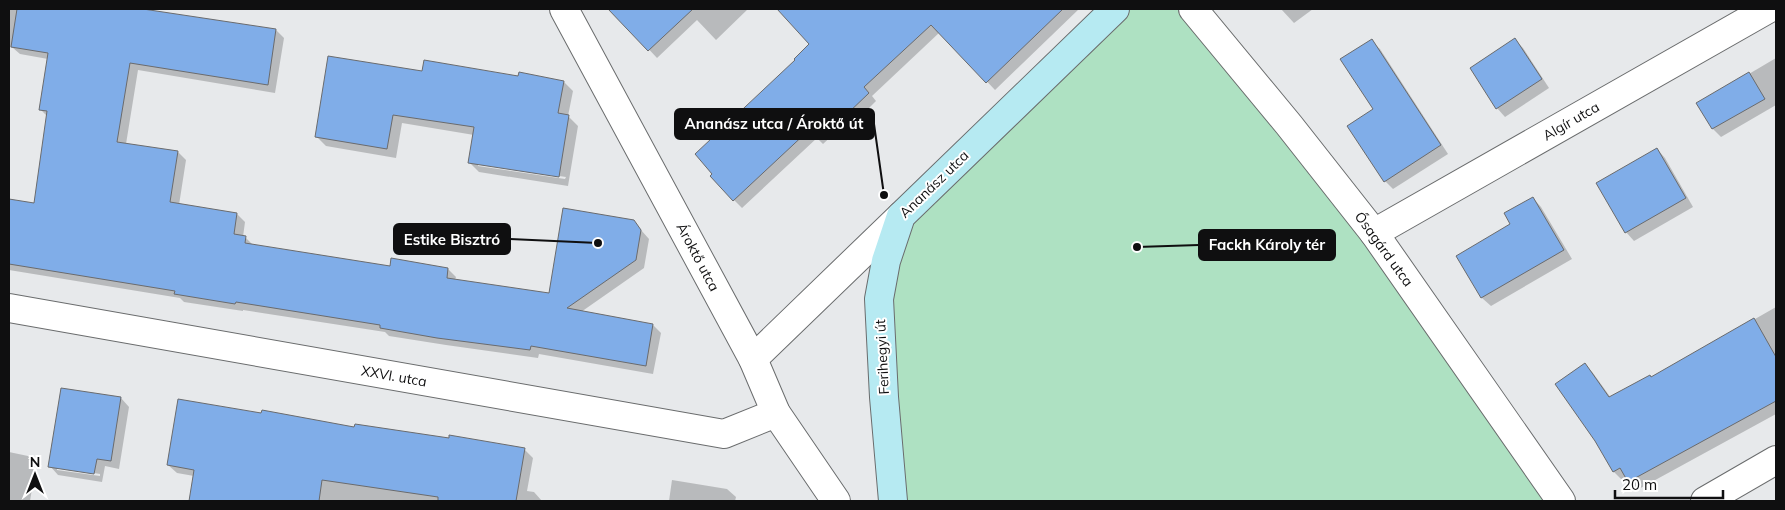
<svg xmlns="http://www.w3.org/2000/svg" width="1785" height="510" font-family="Mulish,sans-serif">
  <style>
    .green { fill: #aee1c2 }
    .shadow { fill: #0003; fill-rule: evenodd }
    .building { fill: #80ade8; stroke: #6a6b6d }
    .lines { fill: none; stroke-linecap: round; stroke-linejoin: round }
    .street-casing { stroke: #6a6c6d; stroke-width: 30 }
    .secondary-casing { stroke: #6a6c6d; stroke-width: 30 }
    .street { stroke: #fff; stroke-width: 28 }
    .secondary { stroke: #b6eaf2; stroke-width: 28 }
    .labels { text-anchor: middle; stroke-width: 4; stroke-linejoin: round; paint-order: stroke }
    .street-label { font-size: 14px; fill: #0f0f10; stroke: #fff }
    .leader { fill: none; stroke: #0f0f10; stroke-width: 2 }
    .callout-dot { fill: #0f0f10; stroke: #fff; stroke-width: 2 }
    .callout { fill: #0f0f10; stroke: #0f0f10; stroke-width: 2 }
    .callout-label { font-size: 15px; text-anchor: middle; font-weight: bold; fill: #fff }
  </style>
  <rect width="100%" height="100%" fill="#e7e9eb"/>
  <polygon class="green" points="1115,9 1193,9 1561,501 893,501 879,299 901,216"/>
  <g class="shadow">
    <polygon points="9,9 135,9 276,30 284,38 275,93 138,70 126,144 178,152 186,160 179,205 237,214 245,222 243,237 245,237 254,246 391,267 448,269 456,277 455,280 550,294 633,221 649,239 644,268 581,312 653,325 661,333 653,374 539,354 538,358 446,345 389,336 385,332 243,310 243,311 184,302 180,298 9,270 9,200 35,205 47,116 40,109 48,59 20,54 13,48 9,47"/>
    <polygon points="620,9 748,9 716,40 697,20 657,58 615,13"/>
    <polygon points="779,9 958,9 967,18 976,21 989,9 1079,9 995,90 940,32 872,96 876,101 855,122 851,118 823,144 817,138 742,208 734,200 797,60 811,44"/>
    <polygon points="1281,9 1313,9 1294,23"/>
    <polygon points="1515,40 1523,48 1549,88 1505,117 1497,108 1471,69"/>
    <polygon points="1371,41 1380,49 1448,154 1393,189 1385,181 1375,110"/>
    <polygon points="1776,58 1776,105 1721,137 1713,129 1698,104"/>
    <path d="M423,72L519,77L564,82L573,91L568,116L578,126L568,186L479,172L470,163L474,135L402,123L396,158L326,146L317,137ZM478,164L566,177L565,179L478,166Z"/>
    <polygon points="1657,149 1665,158 1693,207 1634,241 1626,232"/>
    <polygon points="1533,198 1541,207 1572,259 1491,306 1482,298 1458,256 1512,225"/>
    <polygon points="1776,307 1776,414 1637,490 1627,477 1622,480 1614,472 1585,364 1593,373 1611,398 1652,378"/>
    <path d="M121,398L129,407L119,469L105,466L102,482L58,475L50,466ZM57,467L100,474V476L57,470Z"/>
    <polygon points="355,428 524,449 533,458 527,491 534,492 542,501 190,501 194,476 177,473 168,465"/>
    <polygon points="9,452 28,456 36,464 30,501 9,501"/>
    <polygon points="672,480 727,489 736,497 735,501 669,501"/>
  </g>
  <g class="building">
    <polygon points="17,9 143,9 276,29 268,85 130,63 117,142 178,151 170,202 237,213 234,234 246,236 245,243 390,266 391,258 448,268 447,278 549,293 563,208 634,220 641,230 636,260 567,308 653,324 646,366 531,346 530,350 437,338 380,328 380,325 236,302 235,304 174,294 175,291 9,264 9,199 34,203 47,111 39,110 48,53 11,47"/>
    <polygon points="608,9 693,9 648,51"/>
    <polygon points="777,9 1063,9 986,83 931,25 864,87 869,93 846,115 842,110 815,137 809,130 733,201 710,176 712,174 695,154 795,60 794,59 809,44"/>
    <polygon points="1515,38 1542,79 1496,109 1470,68"/>
    <polygon points="1372,39 1441,145 1384,182 1347,126 1373,109 1340,59"/>
    <polygon points="328,56 422,71 424,60 518,76 519,72 564,81 558,113 569,115 559,177 468,163 474,127 393,115 387,149 315,137"/>
    <polygon points="1749,72 1765,99 1712,129 1696,103"/>
    <polygon points="1657,148 1686,198 1625,233 1596,183"/>
    <polygon points="1533,197 1564,250 1481,298 1456,256 1510,224 1504,213"/>
    <polygon points="1754,318 1776,357 1776,401 1628,482 1620,468 1613,472 1595,441 1555,384 1585,363 1609,397 1650,375 1651,377"/>
    <polygon points="61,388 121,397 111,461 97,459 94,474 48,467"/>
    <polygon points="178,399 261,413 262,410 354,427 355,424 449,438 449,435 525,448 516,501 438,501 438,497 322,480 319,501 189,501 194,470 167,465"/>
  </g>
  <g class="lines">
    <g class="street-casing">
      <g id="street">
        <polyline points="564,9 753,359 776,413 836,501"/>
        <polyline points="1193,9 1289,125 1374,233 1561,501"/>
        <polyline points="1374,233 1768,9"/>
        <polyline points="9,308 724,434 776,413"/>
        <polyline points="753,359 901,216"/>
        <polyline points="1705,501 1776,460"/>
      </g>
    </g>
    <g class="secondary-casing">
      <polyline id="secondary" points="893,501 884,397 879,299 886,261 901,216 1115,9"/>
    </g>
    <use href="#street" class="street"/>
    <use href="#secondary" class="secondary"/>
  </g>
  <g class="labels">
    <g class="street-label">
      <text transform="translate(1571 121) rotate(-30)" y="5">Algír utca</text>
      <text transform="translate(934 184) rotate(-44)" y="5">Ananász utca</text>
      <text transform="translate(1384 249) rotate(54)" y="5">Ősagárd utca</text>
      <text transform="translate(698 257) rotate(62)" y="5">Ároktő utca</text>
      <text transform="translate(882 357) rotate(-93)" y="5">Ferihegyi út</text>
      <text transform="translate(394 376) rotate(10)" y="5">XXVI. utca</text>
    </g>
  </g>
  <path class="leader" d="M884 195L874 124M598 243L510 239M1137 247L1199 245"/>
  <g class="callout-dot">
    <circle cx="884" cy="195" r="5"/>
    <circle cx="598" cy="243" r="5"/>
    <circle cx="1137" cy="247" r="5"/>
  </g>
  <g class="callout">
    <rect x="675" y="109" width="199" height="30" rx="5"/>
    <rect x="394" y="224" width="116" height="30" rx="5"/>
    <rect x="1199" y="230" width="136" height="30" rx="5"/>
  </g>
  <g class="callout-label">
    <text x="774" y="129">Ananász utca / Ároktő út</text>
    <text x="452" y="245">Estike Bisztró</text>
    <text x="1267" y="250">Fackh Károly tér</text>
  </g>
  <rect width="1785" height="510" fill="none" stroke="#0f0f10" stroke-width="20"/>
  <g transform="translate(35 475)" stroke="#ffffff" stroke-width="4" paint-order="stroke">
  <path d="M0-4L9 19L0 12L-9 19Z" fill="#0f0f10"/>
  <text y="-8" font-size="14" font-weight="bold" text-anchor="middle" fill="#0f0f10">N</text>
  </g>
  <path d="M1615 490v8h108v-8" fill="none" stroke="#0f0f10" stroke-width="2.5"/>
  <text x="1622" y="490" font-size="15" fill="#0f0f10" stroke="#ffffff" stroke-width="4" paint-order="stroke">20 m</text>
</svg>
